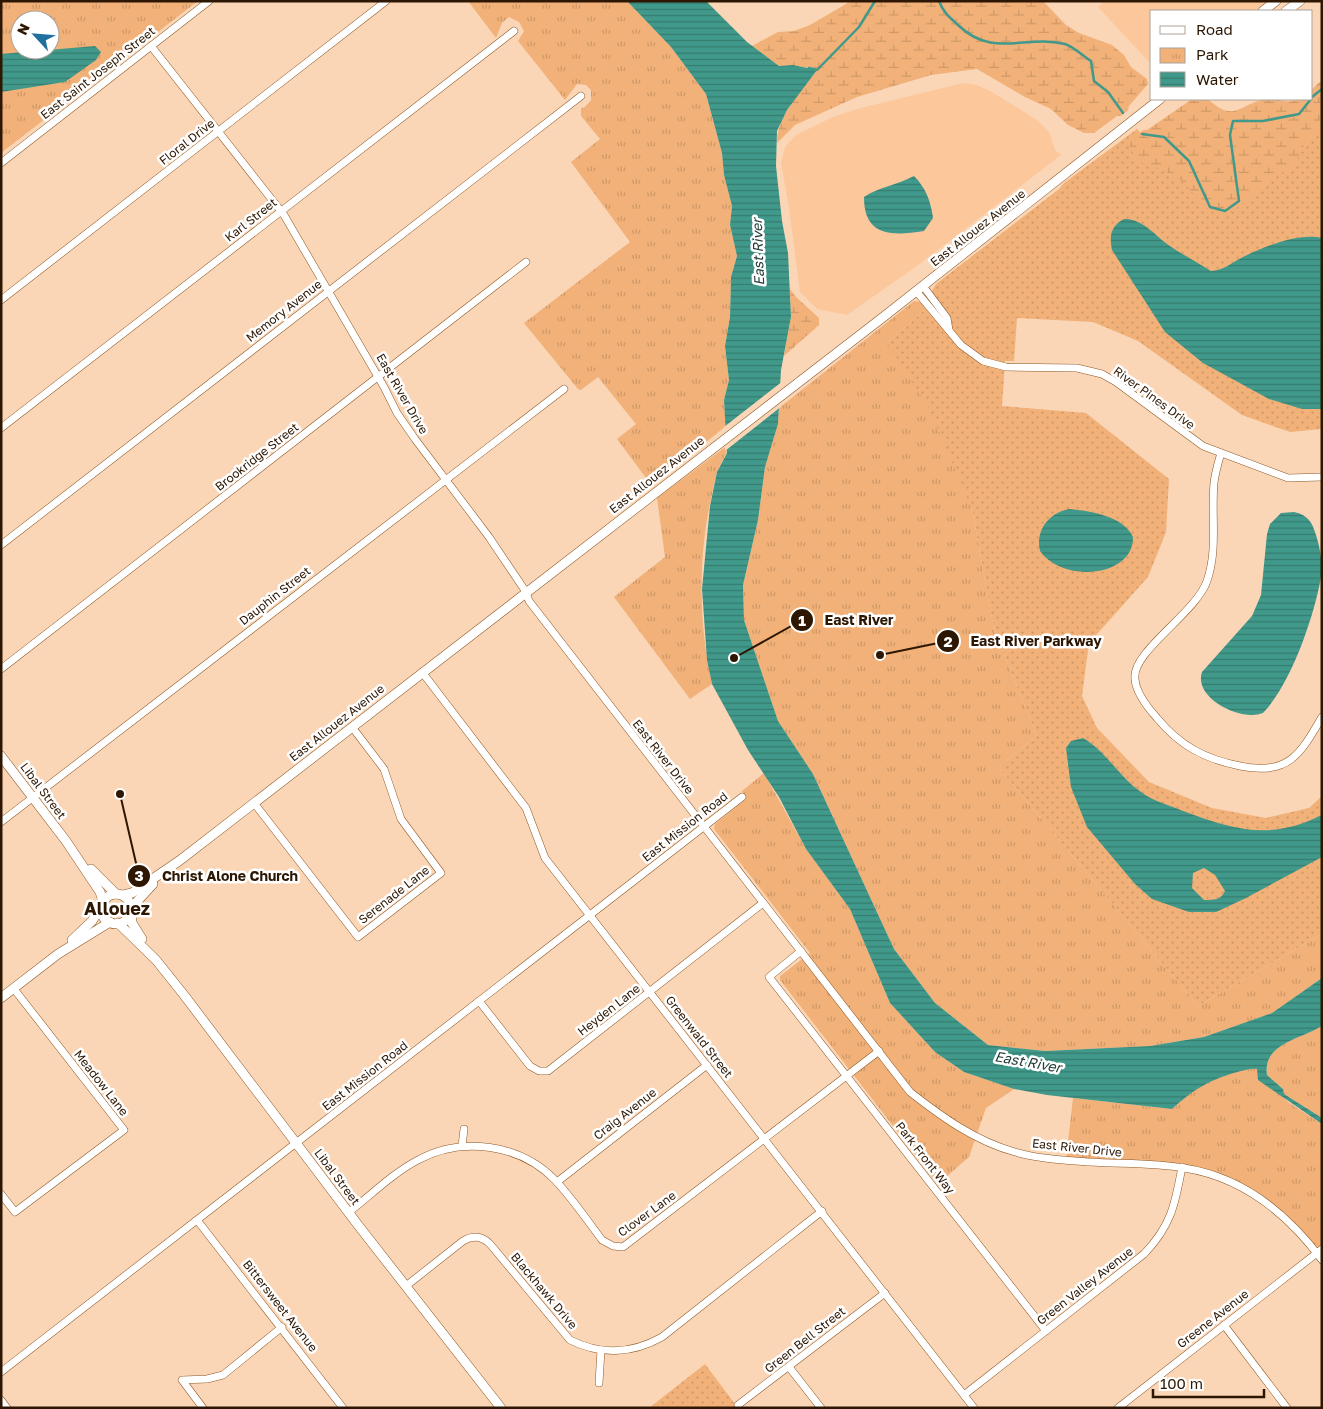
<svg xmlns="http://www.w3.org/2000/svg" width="1323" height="1409" font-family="'Golos Text',sans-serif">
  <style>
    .built { fill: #fcc79a }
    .grass { fill: url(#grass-dots) }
    .wetland { fill: url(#wetland-marsh) }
    .park { fill: url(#park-tufts); fill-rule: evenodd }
    .water { fill: url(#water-rules); fill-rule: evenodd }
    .pier { fill: #fad6b7 }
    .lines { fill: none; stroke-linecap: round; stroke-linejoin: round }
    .stream { stroke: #40998b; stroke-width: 2.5 }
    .minor-casing { stroke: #8d5824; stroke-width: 8 }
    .tertiary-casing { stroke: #8d5824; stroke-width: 10 }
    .minor { stroke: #fff; stroke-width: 7 }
    .tertiary { stroke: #fff; stroke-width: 9 }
    .labels { text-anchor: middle; stroke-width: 5; stroke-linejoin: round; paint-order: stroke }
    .street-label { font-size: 12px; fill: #2d1703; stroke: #fff }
    .water-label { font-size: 14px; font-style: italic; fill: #233f3a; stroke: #fff }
    .district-label { font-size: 18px; font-weight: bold; fill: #2d1703; stroke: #fff }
    .leader { fill: none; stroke: #2d1703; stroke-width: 2 }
    .callout-dot { fill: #2d1703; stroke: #fff; stroke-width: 2 }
    .mark-label { font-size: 15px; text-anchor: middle; font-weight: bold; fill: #fff }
    .callout-label { font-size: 14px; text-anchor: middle; font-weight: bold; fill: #2d1703; stroke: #fff; stroke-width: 5; stroke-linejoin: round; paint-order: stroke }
  </style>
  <defs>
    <pattern id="grass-dots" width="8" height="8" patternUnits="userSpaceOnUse" patternTransform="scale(1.25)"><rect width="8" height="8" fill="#f1b179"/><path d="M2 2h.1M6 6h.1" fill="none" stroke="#cf9867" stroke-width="1.8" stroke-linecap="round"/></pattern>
    <pattern id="wetland-marsh" width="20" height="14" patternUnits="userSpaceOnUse" patternTransform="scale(1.25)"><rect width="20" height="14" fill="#f1b179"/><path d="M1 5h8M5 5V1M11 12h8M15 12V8" fill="none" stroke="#cf9867"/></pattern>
    <pattern id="park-tufts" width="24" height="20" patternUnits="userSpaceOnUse" patternTransform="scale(1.25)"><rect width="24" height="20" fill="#f1b179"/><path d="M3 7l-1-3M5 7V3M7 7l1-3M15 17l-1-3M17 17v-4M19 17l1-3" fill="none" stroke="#cf9867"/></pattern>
    <pattern id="water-rules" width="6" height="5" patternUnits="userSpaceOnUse" patternTransform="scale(1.25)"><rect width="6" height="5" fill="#40998b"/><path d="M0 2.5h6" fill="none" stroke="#367c6f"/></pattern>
  </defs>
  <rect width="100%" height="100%" fill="#fad6b7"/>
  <g class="built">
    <polygon points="1105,1 1272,1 1259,11 1152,11 1152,65 1098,7"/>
    <polygon points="963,83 977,85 992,92 1037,120 1049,132 1055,150 1061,155 921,263 847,315 817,309 800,292 789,208 781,163 785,147 796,135 833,117 857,109"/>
  </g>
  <g class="grass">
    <polygon points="1322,89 1322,429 1290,432 1242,415 1138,341 1093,322 1017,318 1014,361 1005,361 1002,406 1086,413 1169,479 1166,532 1148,577 1089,643 1082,696 1097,728 1149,782 1212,808 1266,818 1309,808 1322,796 1322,934 1198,1006 998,767 1037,736 994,630 972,509 887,343 937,299 932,291 936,284 1059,189 1064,183 1137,129 1142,134 1312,99"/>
    <polygon points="705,1364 738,1408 649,1408"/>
  </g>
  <g class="wetland">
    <path d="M851,1H1043L1066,25L1079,33L1112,45L1124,55L1131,67L1147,79L1148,84L1129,106L1128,110L1121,116H1117L1094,133H1084L1068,125L1051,109L1025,97L977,69L931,75L857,97L795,125L777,143C777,115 801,92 817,70L793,65L779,66L752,46L778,32L794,31L810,25Z"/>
    <path d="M1322,80V128L1306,141L1294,165L1262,186L1232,212L1216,214L1205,207L1185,184L1173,175L1159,168L1147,166L1135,157L1129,144L1143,130H1147L1192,99H1208C1236,125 1239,102 1269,99C1276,98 1285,103 1292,101C1299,100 1304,99 1312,99V89Z"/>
    <polygon points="790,289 795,296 819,318 819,325 784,356 791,317"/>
  </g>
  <g class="park">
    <path d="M1,1H198L1,153ZM20,20H50V50H20Z"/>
    <polygon points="468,1 627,1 671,47 706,94 722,153 724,175 732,206 730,225 737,256 731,277 730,317 725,346 729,380 724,400 726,426 652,486 617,439 636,424 598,377 581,390 578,389 524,323 630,242 571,162 600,139 581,116 581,108 585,107 591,100 591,90 586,85 577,84 565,100 518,41 524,31 519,22 509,17 502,23 496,38"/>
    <polygon points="914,301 921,302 926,309 887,343 929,408 972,509 994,630 1037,736 998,767 1198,1006 1322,934 1322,978 1272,1013 1204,1037 1150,1046 1045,1051 988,1045 935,1003 894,949 813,774 778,721 744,620 743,585 758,520 765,467 778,424 779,408"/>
    <path d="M728,445C727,455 722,460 718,470C714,480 713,492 710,503C698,562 699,625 712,684L690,699L614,597L665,557L657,498Z"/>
    <polygon points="764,773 806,849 850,909 890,1003 935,1052 964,1072 1014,1089 986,1108 969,1157 938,1184 780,980 780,976 810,953 714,829 715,824 746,799 742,791"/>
    <path d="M1322,1026V1118L1284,1094L1283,1089L1267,1075C1262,1044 1301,1039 1322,1026Z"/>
    <polygon points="1251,1068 1257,1068 1288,1102 1322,1124 1322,1256 1249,1189 1196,1170 1066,1160 1073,1098 1172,1109 1192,1091 1220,1076"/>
  </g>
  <g class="water">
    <path d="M627,1H706L747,42L779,66L793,65L817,70L787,110L777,131L776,166L782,221L788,253L791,317L781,370L778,424L765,467L758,520L743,585L744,620L778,721L813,774L894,949L935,1003L988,1045L1045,1051L1150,1046L1204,1037L1272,1013L1322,978V1026C1301,1039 1262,1044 1267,1075L1283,1089L1284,1094L1322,1118V1124L1258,1080L1257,1069C1250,1068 1247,1070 1241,1071C1211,1079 1195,1088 1172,1109L1047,1095L1014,1089L964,1072L935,1052L890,1003L850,909L806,849L779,797L748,750L712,684L707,660L702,589L710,506L717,472L727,453L724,400L729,380L725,346L730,317L731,277L737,256L730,225L732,206L724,175L722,153L706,94L671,47Z"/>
    <polygon points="95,46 101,52 96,60 65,82 1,92 1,54"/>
    <path d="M914,176C926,188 931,202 933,218L924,231C892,236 864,237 864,197C879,187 897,185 914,176Z"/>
    <path d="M1124,219C1141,218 1155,235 1167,244C1181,254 1197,262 1211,271C1222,271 1233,262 1243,257C1264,247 1298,232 1322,238V409H1302L1269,399L1203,363L1165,332L1112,250C1109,235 1111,226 1124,219Z"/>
    <path d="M1069,509C1091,511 1123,516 1133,537C1134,577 1063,584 1040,551C1035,530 1049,513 1069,509Z"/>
    <path d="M1294,512C1308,515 1312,522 1316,535C1320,548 1323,563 1321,577C1314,617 1291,684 1263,713C1241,722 1193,698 1202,672L1252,616L1261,595L1267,534L1270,524L1281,513Z"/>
    <path d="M1083,738C1106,751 1119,777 1141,792C1153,801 1169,805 1183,811C1235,830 1269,841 1322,815V857L1246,898L1216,912H1189L1152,899L1135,884L1087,827L1071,787L1066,748L1071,741ZM1204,868L1215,875L1225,891C1221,900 1214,900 1204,900L1192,888L1193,873Z"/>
  </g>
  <polygon class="pier" points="783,381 782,406 725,451 724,427"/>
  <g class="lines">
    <g class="stream">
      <path d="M939,1C943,12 949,17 958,25C993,59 1025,34 1065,44C1074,47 1083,56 1091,61L1094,81L1108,92L1123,113"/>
      <polyline points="809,68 817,70 859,27 875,1"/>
      <polyline points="1312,97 1322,89"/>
      <polyline points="1142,134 1164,137 1189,161 1210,207 1225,211 1239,201 1230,135 1233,121 1263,121 1299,114 1311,99"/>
    </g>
    <g class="minor-casing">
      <g id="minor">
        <path d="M151,46L284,215L384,387L397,413L415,439L489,537L526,592L529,601L910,1092C942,1117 975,1141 1015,1152C1039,1159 1065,1160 1090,1162C1121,1164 1154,1163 1184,1168C1243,1177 1287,1213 1322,1260"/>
        <polyline points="1,163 209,1"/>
        <polyline points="923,286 947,318 949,330"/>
        <polyline points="916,291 961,345 983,361 1006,367 1077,368 1102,374 1116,382 1203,446 1288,478 1322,477"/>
        <polyline points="1,300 386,1"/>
        <polyline points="1,428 514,31"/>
        <path d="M1221,453C1218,463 1215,473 1214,483C1211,515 1218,550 1207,581C1196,613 1131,652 1135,679C1136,693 1148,708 1157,718C1180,746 1205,759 1240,766C1288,776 1300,755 1322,717"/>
        <polyline points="1,545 581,96"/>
        <polyline points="1,669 526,262"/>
        <polyline points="422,672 526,808 545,858 974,1408"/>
        <polyline points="254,803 358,937 441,873 401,819 384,769 352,727"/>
        <polyline points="1,822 564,389"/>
        <polyline points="801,951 769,977 1046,1331"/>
        <polyline points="479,1001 530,1066 539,1071 548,1071 763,903"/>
        <polyline points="462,1146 464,1129"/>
        <polyline points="557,1182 707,1065"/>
        <polyline points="1,1194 15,1212 124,1130 14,989"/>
        <path d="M348,1213C371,1195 393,1173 418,1160C462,1136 520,1144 555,1180C572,1198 587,1220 602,1240L613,1246L623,1247L879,1051"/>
        <polyline points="197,1220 343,1408"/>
        <path d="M406,1286L463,1241C473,1235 482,1236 490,1244L570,1340C600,1355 632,1354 662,1337L822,1211"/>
        <polyline points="1224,1325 1287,1408"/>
        <polyline points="789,1367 821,1408"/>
        <polyline points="1,1372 742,797"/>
        <polyline points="599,1383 601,1350"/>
        <path d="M964,1395L1144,1254C1171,1226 1175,1205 1182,1167"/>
        <polyline points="1,1400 7,1408"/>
        <polyline points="738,1405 885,1293"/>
        <polyline points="203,1408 182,1380 207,1379 223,1375 282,1327"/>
        <polyline points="1118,1408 1322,1249"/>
      </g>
    </g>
    <g class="tertiary-casing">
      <g id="tertiary">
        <polyline points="1263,11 1276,1"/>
        <polyline points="1286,11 1300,1"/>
        <polyline points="1,756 66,841 100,892 103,901"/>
        <polyline points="91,869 116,894"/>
        <circle cx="116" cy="909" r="15"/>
        <polyline points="123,895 132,893 179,861 882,318 1160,99"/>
        <polyline points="131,908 153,884"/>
        <polyline points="131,912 132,923 142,939"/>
        <polyline points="118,923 156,960 184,995 358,1225 501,1408"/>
        <polyline points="72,940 92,921 101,907"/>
        <polyline points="1,998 58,954 110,922"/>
      </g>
    </g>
    <use href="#minor" class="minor"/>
    <use href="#tertiary" class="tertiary"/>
  </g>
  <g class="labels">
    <g class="street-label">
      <text transform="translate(98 73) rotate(-38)" y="4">East Saint Joseph Street</text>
      <text transform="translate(187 142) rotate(-38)" y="4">Floral Drive</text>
      <text transform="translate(251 220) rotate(-38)" y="4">Karl Street</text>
      <text transform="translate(978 228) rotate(-38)" y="4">East Allouez Avenue</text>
      <text transform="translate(284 311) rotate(-38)" y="4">Memory Avenue</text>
      <text transform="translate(402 394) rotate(60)" y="4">East River Drive</text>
      <text transform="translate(1154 398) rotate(36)" y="4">River Pines Drive</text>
      <text transform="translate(257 457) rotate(-38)" y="4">Brookridge Street</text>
      <text transform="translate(657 475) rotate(-38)" y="4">East Allouez Avenue</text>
      <text transform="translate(275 596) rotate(-38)" y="4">Dauphin Street</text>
      <text transform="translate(337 723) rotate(-38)" y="4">East Allouez Avenue</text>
      <text transform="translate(663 757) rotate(52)" y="4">East River Drive</text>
      <text transform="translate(43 791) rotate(53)" y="4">Libal Street</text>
      <text transform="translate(685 827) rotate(-38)" y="4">East Mission Road</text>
      <text transform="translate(394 895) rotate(-38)" y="4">Serenade Lane</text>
      <text transform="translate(609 1010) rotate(-38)" y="4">Heyden Lane</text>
      <text transform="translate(699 1037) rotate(52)" y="4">Greenwald Street</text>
      <text transform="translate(365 1076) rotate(-38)" y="4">East Mission Road</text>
      <text transform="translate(101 1083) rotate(52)" y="4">Meadow Lane</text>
      <text transform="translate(625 1114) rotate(-38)" y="4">Craig Avenue</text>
      <text transform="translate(1077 1148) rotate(6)" y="4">East River Drive</text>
      <text transform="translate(925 1158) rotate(52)" y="4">Park Front Way</text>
      <text transform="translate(337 1177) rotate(53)" y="4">Libal Street</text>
      <text transform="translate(647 1214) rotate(-36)" y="4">Clover Lane</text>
      <text transform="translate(1085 1286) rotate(-38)" y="4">Green Valley Avenue</text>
      <text transform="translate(544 1291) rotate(50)" y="4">Blackhawk Drive</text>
      <text transform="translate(280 1306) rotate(52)" y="4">Bittersweet Avenue</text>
      <text transform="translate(1213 1319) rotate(-38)" y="4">Greene Avenue</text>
      <text transform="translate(805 1340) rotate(-38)" y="4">Green Bell Street</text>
    </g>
    <g class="water-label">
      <text transform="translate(758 252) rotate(-92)" y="5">East River</text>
      <text transform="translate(1028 1062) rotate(10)" y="5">East River</text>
    </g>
    <g class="district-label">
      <text x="117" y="915">Allouez</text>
    </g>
  </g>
  <path class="leader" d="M734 658L802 620M880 655L948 641M120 794L139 876"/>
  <g class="callout-dot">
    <circle cx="734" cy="658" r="5"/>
    <circle cx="880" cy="655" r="5"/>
    <circle cx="120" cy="794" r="5"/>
    <circle cx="802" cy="620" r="12"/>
    <circle cx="948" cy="641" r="12"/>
    <circle cx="139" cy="876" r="12"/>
  </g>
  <g class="mark-label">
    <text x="802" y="626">1</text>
    <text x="948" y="647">2</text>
    <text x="139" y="881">3</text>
  </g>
  <g class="callout-label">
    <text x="859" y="625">East River</text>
    <text x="1036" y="646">East River Parkway</text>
    <text x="230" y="881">Christ Alone Church</text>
  </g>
  <rect width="1323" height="1409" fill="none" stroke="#2d1703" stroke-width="5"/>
  <rect x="1150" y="10" width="162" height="90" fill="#ffffff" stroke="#aba29a"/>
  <rect x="1160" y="26" width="25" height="8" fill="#ffffff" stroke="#aba29a"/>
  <text x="1196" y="35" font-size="15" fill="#2d1703">Road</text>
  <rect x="1160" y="48" width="25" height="15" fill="url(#park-tufts)" stroke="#aba29a"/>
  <text x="1196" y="60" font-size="15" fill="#2d1703">Park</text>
  <rect x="1160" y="72" width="25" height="15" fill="url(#water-rules)" stroke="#aba29a"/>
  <text x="1196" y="85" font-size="15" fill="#2d1703">Water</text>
  <g transform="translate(35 35) rotate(296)"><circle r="24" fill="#ffffff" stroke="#aba29a"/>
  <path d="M0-4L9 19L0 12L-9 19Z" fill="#206fa1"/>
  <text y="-8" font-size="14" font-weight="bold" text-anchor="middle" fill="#2d1703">N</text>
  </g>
  <path d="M1153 1389v8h111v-8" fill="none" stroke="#2d1703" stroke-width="2.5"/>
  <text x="1160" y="1389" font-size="15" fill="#2d1703" stroke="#ffffff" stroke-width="4" paint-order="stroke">100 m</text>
</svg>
